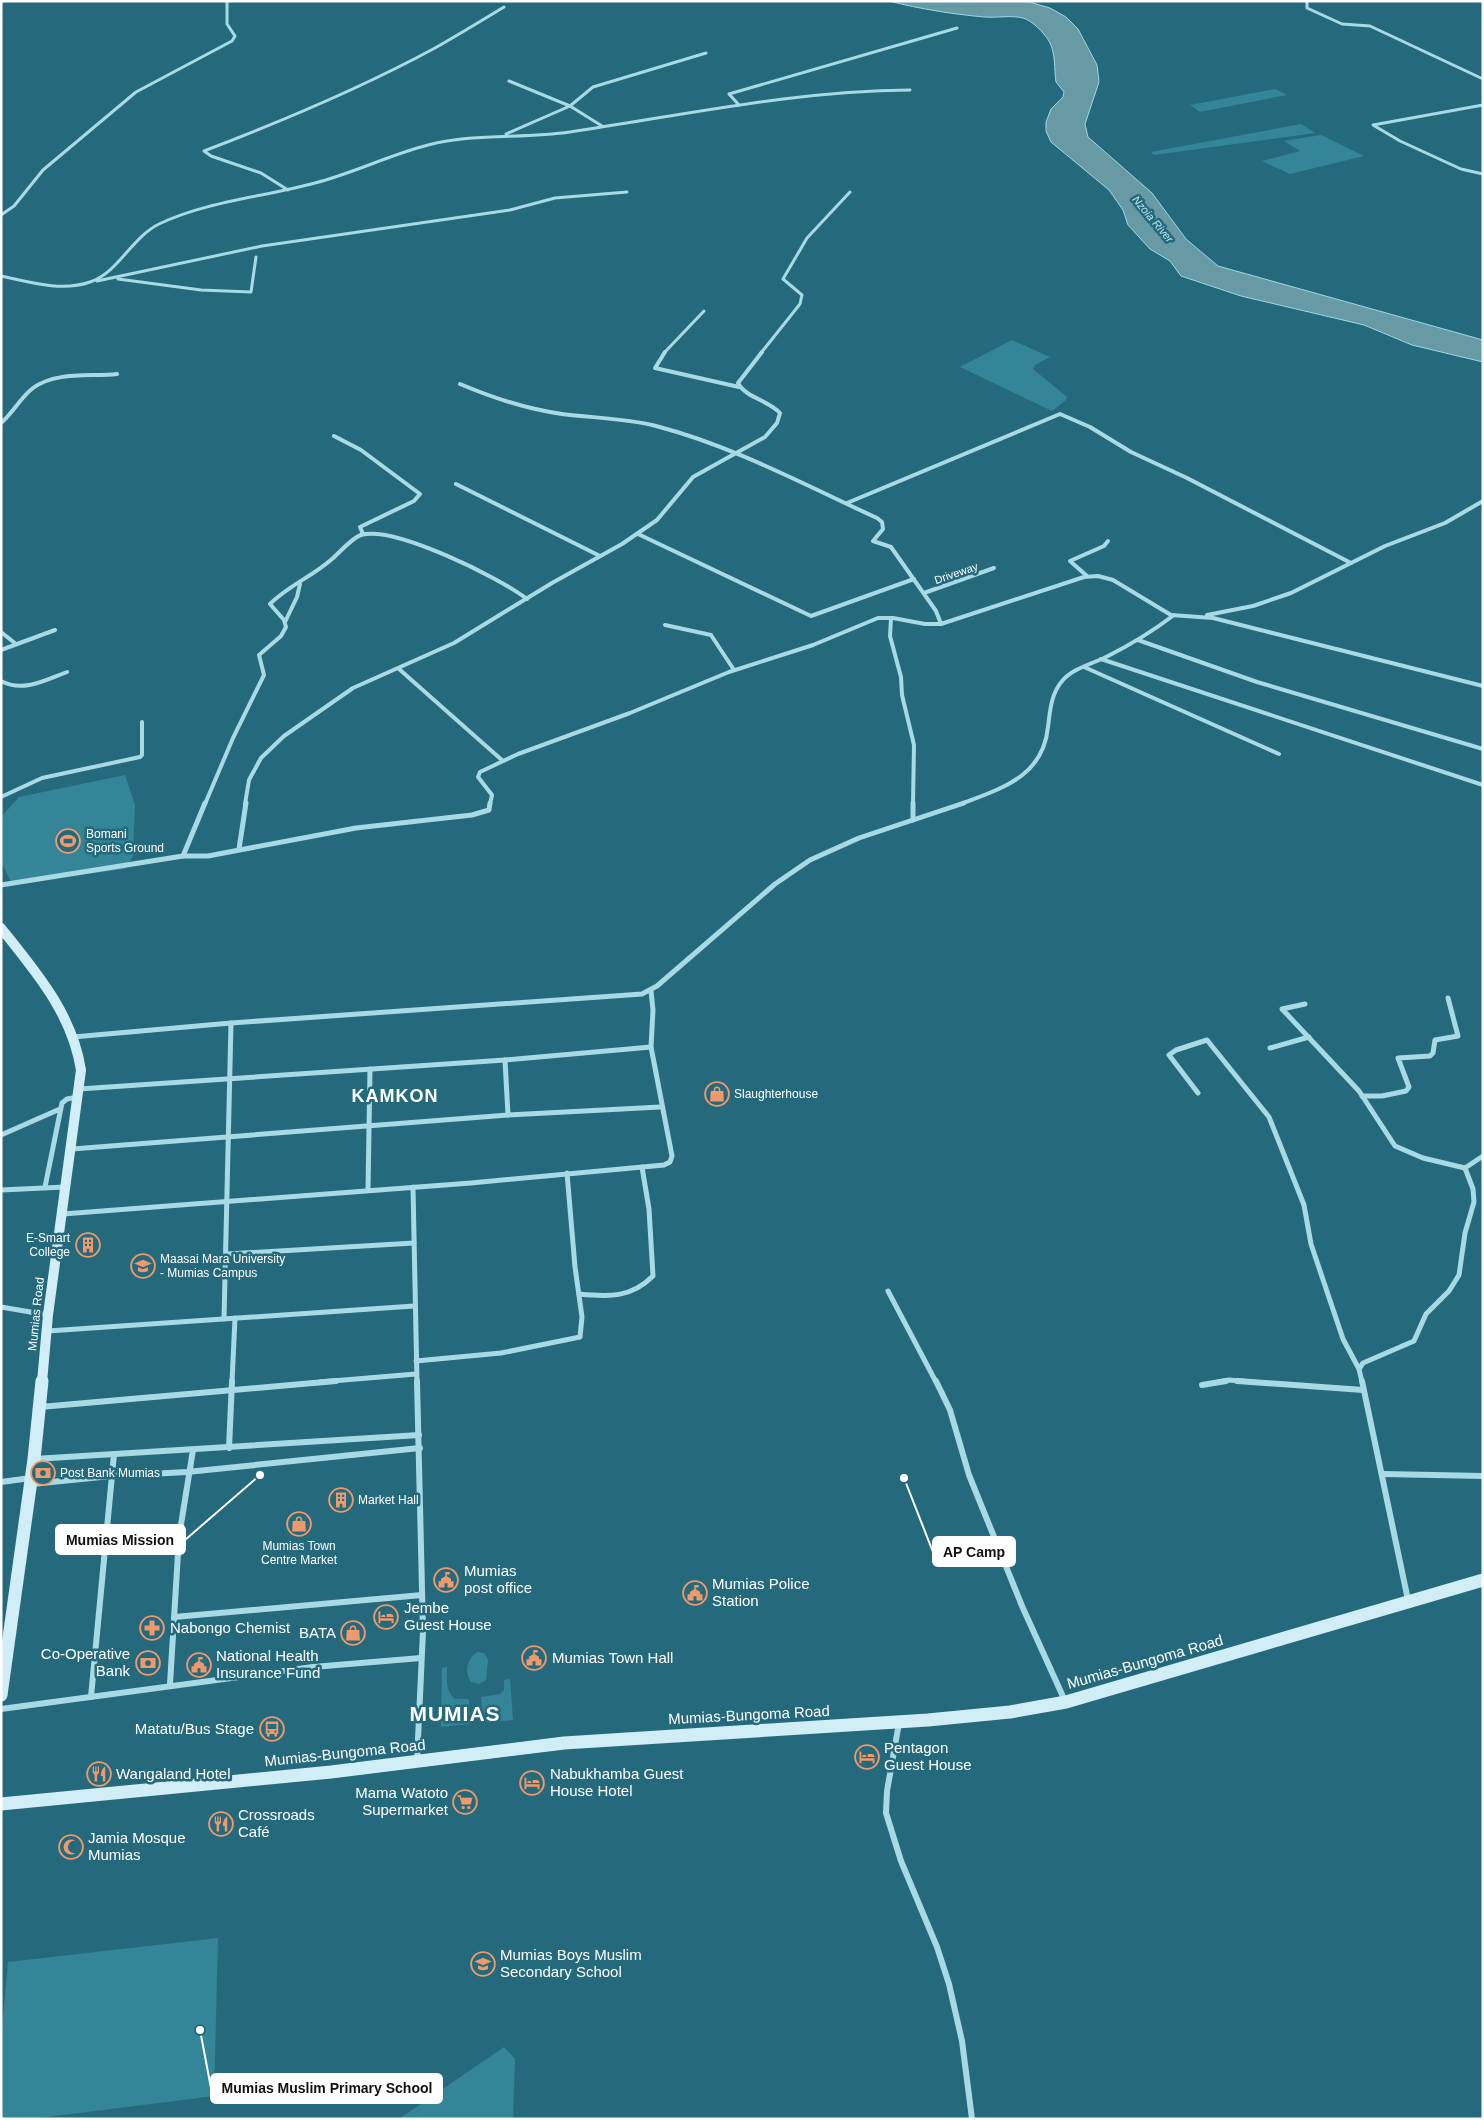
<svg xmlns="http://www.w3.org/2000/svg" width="1484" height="2120" font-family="Helvetica,sans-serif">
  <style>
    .green { fill: #348597 }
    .water { fill: #689aa6; stroke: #9cd9e6 }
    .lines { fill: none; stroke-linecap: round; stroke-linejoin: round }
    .street-far3 { stroke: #a8dae5; stroke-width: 3 }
    .street-far2 { stroke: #a8dae5; stroke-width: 4 }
    .street-far1 { stroke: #a8dae5; stroke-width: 5 }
    .street { stroke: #a8dae5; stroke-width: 6 }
    .secondary-far1 { stroke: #d1edf5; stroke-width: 10 }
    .secondary { stroke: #d1edf5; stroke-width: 13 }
    .labels { text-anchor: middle; stroke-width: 5; stroke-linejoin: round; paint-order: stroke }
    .far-water-label { font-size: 11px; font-style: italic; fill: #bbe5ef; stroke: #246a7c }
    .far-street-label { font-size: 11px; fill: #fff; stroke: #246a7c }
    .poi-label { font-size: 12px; fill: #fff; stroke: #246a7c; text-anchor: start }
    .street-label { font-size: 12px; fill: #fff; stroke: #246a7c }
    .near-poi-label { font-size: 15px; fill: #fff; stroke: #246a7c; text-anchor: start }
    .near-street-label { font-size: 15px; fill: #fff; stroke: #246a7c }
    .district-label { font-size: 18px; font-weight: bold; letter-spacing: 1px; fill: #fff; stroke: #246a7c }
    .near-district-label { font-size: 21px; font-weight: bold; letter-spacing: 1px; fill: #fff; stroke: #246a7c }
    .leader { fill: none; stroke: #fff; stroke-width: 2 }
    .callout-dot { fill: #fff; stroke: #246a7c; stroke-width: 2 }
    .callout { fill: #fff; stroke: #fff; stroke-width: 2 }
    .callout-label { font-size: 14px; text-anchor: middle; font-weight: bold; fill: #111 }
  </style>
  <rect width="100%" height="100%" fill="#246a7c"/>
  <g class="green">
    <polygon points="1275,89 1287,95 1200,112 1190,105"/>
    <polygon points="1301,124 1315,133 1154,155 1151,152"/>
    <polygon points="1321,135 1364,156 1290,174 1262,161 1300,151 1284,141"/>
    <polygon points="1012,340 1050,357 1035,365 1033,369 1067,397 1066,400 1052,411 960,367"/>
    <polygon points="125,775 135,805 133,856 125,869 12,884 2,863 1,817 19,797"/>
    <path d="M478,1652L484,1653L488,1660L486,1680L479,1684L471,1682C464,1672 467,1657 478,1652Z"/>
    <path d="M447,1667C447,1680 445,1690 455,1699H469L470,1724L441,1727L442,1668Z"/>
    <polygon points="510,1679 513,1720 483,1723 481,1697 500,1694 504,1690 504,1680"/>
    <polygon points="218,1938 214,2096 32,2119 1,2119 1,2040 8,1962"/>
    <polygon points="504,2047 515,2059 513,2119 399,2119"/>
  </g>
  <path class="water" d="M889,1H1026L1050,8L1066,17L1078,29L1097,65L1099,82L1085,124L1088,137L1152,193L1186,239L1218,266L1483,340V362L1412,345L1364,325L1241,296L1181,276L1170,261L1150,249L1128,225L1123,210L1109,190L1051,142L1046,131V122L1051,109L1063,97L1064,92L1056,82C1054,68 1056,54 1049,41C1043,32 1033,21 1023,18C1011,15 997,18 984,17C952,14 920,9 889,1Z"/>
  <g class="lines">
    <g class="street-far3">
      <polyline points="1307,1 1307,8 1342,24 1370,26 1483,79"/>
      <polyline points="509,81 570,106 602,126"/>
      <polyline points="739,105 729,94 957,28"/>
      <polyline points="1483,105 1373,125 1400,141 1461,169 1483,174"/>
      <polyline points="506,134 570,106 593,87 706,53"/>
      <path d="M288,190L261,173L211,156L204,151C280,122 363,87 435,48C458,35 481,21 504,7"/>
      <polyline points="1,215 14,206 43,170 136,92 232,41 235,36 227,24 227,1"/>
      <path d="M1,276C29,282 62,292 90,282C119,272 131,238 159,224C207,201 264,197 315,183C354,173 389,155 428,145C474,133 523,139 570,132C685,115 792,91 910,90"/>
      <polyline points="118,279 201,290 251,292 256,257"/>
      <polyline points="97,281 262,246 510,210 555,198 627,192"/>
      <polyline points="664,353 704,311"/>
      <polyline points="761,353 800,304 802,295 783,279 807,238 850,192"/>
    </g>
    <g class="street-far2">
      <polyline points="665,352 655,368 739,387"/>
      <path d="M460,384C493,398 526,409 562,414C593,418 625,418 656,426C733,446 805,485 877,518L882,522L883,529L873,541L891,547L936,611L941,624"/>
      <path d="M1,423C13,413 20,398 33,388C56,371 90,377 117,374"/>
      <polyline points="334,436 361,450 420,494 414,501 360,527 363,534"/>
      <polyline points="456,484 600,556"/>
      <polyline points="847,503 1060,414 1090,427 1131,452 1187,478 1351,563"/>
      <polyline points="638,534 811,616 914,579"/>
      <polyline points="1087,576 1070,561 1104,546 1108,541"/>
      <polyline points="924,593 994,568"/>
      <polyline points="1207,615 1253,606 1291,593 1385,546 1445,523 1483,501"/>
      <polyline points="891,618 890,636 901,677 902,695 914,745 913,804"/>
      <polyline points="285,622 297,597 300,584"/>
      <polyline points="665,625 711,635 734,670"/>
      <polyline points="1,632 16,644"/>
      <polyline points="1138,640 1257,682 1483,749"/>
      <polyline points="1,650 55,630"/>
      <polyline points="1101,659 1483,785"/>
      <polyline points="1084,667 1279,754"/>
      <polyline points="399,669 503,761"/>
      <path d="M1,681C23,693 46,680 67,672"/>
      <polyline points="1,797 42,778 140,757 142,755 142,722"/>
      <path d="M205,804L233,738L264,675L259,655L281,636L286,627L284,620L270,604C288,586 313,576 332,559C340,552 352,538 361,535C394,525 500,578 527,599"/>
      <path d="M245,804L249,780L261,758L284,736L353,688L454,643L552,583L622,544L657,520L693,477L765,437L777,423L780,413C768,400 746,398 738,383L762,352"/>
      <polyline points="490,804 492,795 478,777 480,772 518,754 630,713 729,672 813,645 878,618 893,618 925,624 941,624 1084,577 1098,576 1113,580 1171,615 1213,618 1483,686"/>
      <path d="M961,804C1002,788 1043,777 1048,727C1050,711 1051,693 1063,680C1074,668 1092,664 1106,657C1130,645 1153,631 1174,615"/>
    </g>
    <g class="street-far1">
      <polyline points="913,820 913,803"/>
      <polyline points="239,849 246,803"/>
      <polyline points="183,856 205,803"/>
      <polyline points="1,885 183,856 208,856 356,828 472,815 489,810 490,803"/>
      <polyline points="1305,1004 1282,1009 1359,1091 1395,1146 1423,1158 1465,1168"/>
      <polyline points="73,1037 231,1023 642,994 657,986 775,884 810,860 859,838 964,803"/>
      <polyline points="1270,1048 1309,1037"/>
      <polyline points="505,1060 508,1115"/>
      <polyline points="79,1089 505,1060 651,1047"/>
      <polyline points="1198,1093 1169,1055 1176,1050 1207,1040 1269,1117 1304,1205 1311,1244 1343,1339 1359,1369"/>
      <polyline points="1362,1096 1382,1096 1406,1091 1409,1087 1398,1058 1430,1056 1433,1053 1435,1040 1458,1036 1448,998"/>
      <polyline points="1,1135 60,1109"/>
      <polyline points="72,1149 508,1115 660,1107"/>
      <polyline points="45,1187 62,1103 67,1099 78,1097"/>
      <polyline points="413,1187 417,1382"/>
      <polyline points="1,1190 65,1187"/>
      <polyline points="368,1190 370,1069"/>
      <polyline points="63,1214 471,1183 664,1165 670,1162 672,1156 651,1047 653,1010 651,991"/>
      <polyline points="227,1254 414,1243"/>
      <polyline points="888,1291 936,1382"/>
      <path d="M579,1294C609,1297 631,1298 653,1276L649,1209L642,1167"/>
      <polyline points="1,1307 48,1315"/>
      <polyline points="224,1319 231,1023"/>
      <polyline points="48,1331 414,1306"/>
      <polyline points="416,1361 501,1353 580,1337 582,1317 575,1267 567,1173"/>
      <polyline points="232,1382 235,1318"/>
      <polyline points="320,1382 416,1374"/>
      <polyline points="1219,1382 1229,1380 1254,1382"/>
      <polyline points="1362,1382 1359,1369 1363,1363 1414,1341 1426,1314 1449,1291 1459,1275 1465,1233 1474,1202 1473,1189 1465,1168 1483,1156"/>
    </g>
    <g class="street">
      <polyline points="417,1381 423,1631 417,1761"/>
      <polyline points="936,1381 950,1410 969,1475 1022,1606 1065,1701"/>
      <polyline points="1237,1381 1363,1390"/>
      <polyline points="1362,1381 1408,1600"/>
      <polyline points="1202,1385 1226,1381"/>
      <polyline points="40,1407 336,1381"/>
      <polyline points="229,1448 232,1381"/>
      <polyline points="34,1459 419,1435"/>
      <polyline points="1383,1474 1483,1476"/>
      <polyline points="1,1482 31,1478"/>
      <polyline points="32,1484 111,1476 187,1472 420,1448"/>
      <polyline points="174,1617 422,1595"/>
      <polyline points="170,1684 179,1537 193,1450"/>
      <polyline points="91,1697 114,1454"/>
      <polyline points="1,1709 313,1667 421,1658"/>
      <polyline points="899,1723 887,1791 886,1813 901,1861 937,1947 949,1984 962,2041 972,2119"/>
    </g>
    <path class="secondary-far1" d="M1,928C36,972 72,1013 81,1070L48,1315L42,1382"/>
    <g class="secondary">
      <polyline points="1,1695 34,1459 42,1381"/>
      <polyline points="1,1804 331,1772 564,1743 928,1720 1010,1712 1066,1702 1483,1580"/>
    </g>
  </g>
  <defs>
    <g id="stadium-ring" transform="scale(1.25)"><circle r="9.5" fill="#246a7c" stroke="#ef996c" stroke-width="1.5"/><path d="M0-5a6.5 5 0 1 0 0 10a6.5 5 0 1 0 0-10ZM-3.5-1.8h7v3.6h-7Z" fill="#ef996c"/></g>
    <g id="shop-ring" transform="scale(1.25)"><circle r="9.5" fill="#246a7c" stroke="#ef996c" stroke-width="1.5"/><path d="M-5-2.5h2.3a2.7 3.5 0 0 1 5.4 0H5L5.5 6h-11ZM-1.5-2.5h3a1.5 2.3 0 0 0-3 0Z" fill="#ef996c"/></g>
    <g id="building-ring" transform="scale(1.25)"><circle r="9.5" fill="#246a7c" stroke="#ef996c" stroke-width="1.5"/><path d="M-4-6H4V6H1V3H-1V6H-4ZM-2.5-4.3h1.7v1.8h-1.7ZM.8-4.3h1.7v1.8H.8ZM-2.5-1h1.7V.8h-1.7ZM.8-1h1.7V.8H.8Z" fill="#ef996c"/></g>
    <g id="university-ring" transform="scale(1.25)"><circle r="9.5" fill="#246a7c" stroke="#ef996c" stroke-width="1.5"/><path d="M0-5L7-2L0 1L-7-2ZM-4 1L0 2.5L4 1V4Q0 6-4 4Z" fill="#ef996c"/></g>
    <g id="bank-ring" transform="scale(1.25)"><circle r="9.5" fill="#246a7c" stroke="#ef996c" stroke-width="1.5"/><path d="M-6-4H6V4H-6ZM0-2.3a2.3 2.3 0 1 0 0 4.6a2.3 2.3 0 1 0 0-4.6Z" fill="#ef996c"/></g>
    <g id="civic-ring" transform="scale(1.25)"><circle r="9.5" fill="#246a7c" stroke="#ef996c" stroke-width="1.5"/><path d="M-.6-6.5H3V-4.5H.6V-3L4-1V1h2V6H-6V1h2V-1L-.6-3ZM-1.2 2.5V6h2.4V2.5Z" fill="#ef996c"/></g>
    <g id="hotel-ring" transform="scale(1.25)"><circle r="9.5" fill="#246a7c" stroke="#ef996c" stroke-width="1.5"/><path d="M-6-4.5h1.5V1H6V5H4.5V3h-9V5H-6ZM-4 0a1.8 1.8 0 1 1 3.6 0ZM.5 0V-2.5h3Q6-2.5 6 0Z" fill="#ef996c"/></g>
    <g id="pharmacy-ring" transform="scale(1.25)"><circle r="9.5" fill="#246a7c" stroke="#ef996c" stroke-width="1.5"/><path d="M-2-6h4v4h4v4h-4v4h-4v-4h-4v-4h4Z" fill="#ef996c"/></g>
    <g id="bus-ring" transform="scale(1.25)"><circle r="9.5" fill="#246a7c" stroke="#ef996c" stroke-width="1.5"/><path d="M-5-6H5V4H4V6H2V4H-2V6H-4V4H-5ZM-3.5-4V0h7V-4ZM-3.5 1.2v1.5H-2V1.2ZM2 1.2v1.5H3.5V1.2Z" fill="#ef996c"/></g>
    <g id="restaurant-ring" transform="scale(1.25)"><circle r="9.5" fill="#246a7c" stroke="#ef996c" stroke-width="1.5"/><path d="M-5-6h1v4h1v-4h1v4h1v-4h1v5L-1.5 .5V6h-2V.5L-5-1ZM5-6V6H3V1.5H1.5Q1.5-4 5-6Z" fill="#ef996c"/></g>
    <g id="supermarket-ring" transform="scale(1.25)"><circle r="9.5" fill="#246a7c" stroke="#ef996c" stroke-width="1.5"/><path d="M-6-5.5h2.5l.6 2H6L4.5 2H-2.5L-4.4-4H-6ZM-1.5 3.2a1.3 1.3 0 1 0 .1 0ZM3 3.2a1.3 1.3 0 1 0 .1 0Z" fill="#ef996c"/></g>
    <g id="mosque-ring" transform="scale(1.25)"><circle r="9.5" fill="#246a7c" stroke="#ef996c" stroke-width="1.5"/><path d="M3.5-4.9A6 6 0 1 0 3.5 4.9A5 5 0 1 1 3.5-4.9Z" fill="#ef996c"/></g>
    <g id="school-ring" transform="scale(1.25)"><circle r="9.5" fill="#246a7c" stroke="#ef996c" stroke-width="1.5"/><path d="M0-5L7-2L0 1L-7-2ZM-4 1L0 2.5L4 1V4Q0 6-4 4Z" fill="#ef996c"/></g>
  </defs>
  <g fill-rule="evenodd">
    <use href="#stadium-ring" x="68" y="841"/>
    <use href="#shop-ring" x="717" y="1094"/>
    <use href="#building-ring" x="88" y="1245"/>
    <use href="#university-ring" x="143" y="1266"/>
    <use href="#bank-ring" x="43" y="1473"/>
    <use href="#building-ring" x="341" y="1500"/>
    <use href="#shop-ring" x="299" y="1524"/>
    <use href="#civic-ring" x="446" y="1580"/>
    <use href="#civic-ring" x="695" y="1593"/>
    <use href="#hotel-ring" x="386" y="1617"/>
    <use href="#pharmacy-ring" x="152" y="1628"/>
    <use href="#shop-ring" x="353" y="1633"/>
    <use href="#civic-ring" x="534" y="1658"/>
    <use href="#bank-ring" x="148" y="1663"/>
    <use href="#civic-ring" x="199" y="1665"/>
    <use href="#bus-ring" x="272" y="1729"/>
    <use href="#hotel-ring" x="867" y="1757"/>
    <use href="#restaurant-ring" x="99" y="1774"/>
    <use href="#hotel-ring" x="532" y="1783"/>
    <use href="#supermarket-ring" x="465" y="1802"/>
    <use href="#restaurant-ring" x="221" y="1824"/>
    <use href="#mosque-ring" x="71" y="1847"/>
    <use href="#school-ring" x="483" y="1964"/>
  </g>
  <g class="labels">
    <g class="far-water-label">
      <text transform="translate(1153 219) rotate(50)" y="4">Nzoia River</text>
    </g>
    <g class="far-street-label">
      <text transform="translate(956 573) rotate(-19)" y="4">Driveway</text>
    </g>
    <g class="poi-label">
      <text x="86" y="838">Bomani<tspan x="86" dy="14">Sports Ground</tspan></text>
      <text x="734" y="1098">Slaughterhouse</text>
      <text x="70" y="1242" text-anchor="end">E-Smart<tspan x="70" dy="14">College</tspan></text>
      <text x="160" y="1263">Maasai Mara University<tspan x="160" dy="14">- Mumias Campus</tspan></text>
      <text x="60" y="1477">Post Bank Mumias</text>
      <text x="358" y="1504">Market Hall</text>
      <text x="299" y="1550" text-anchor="middle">Mumias Town<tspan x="299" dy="14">Centre Market</tspan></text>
    </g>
    <g class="street-label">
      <text transform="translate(36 1314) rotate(-84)" y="4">Mumias Road</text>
    </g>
    <g class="near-poi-label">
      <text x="464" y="1576">Mumias<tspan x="464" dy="17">post office</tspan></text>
      <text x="712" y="1589">Mumias Police<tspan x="712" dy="17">Station</tspan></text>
      <text x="404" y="1613">Jembe<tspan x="404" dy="17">Guest House</tspan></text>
      <text x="170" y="1633">Nabongo Chemist</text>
      <text x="336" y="1638" text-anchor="end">BATA</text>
      <text x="130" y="1659" text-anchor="end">Co-Operative<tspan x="130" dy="17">Bank</tspan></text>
      <text x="216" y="1661">National Health<tspan x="216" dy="17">Insurance Fund</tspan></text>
      <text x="552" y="1663">Mumias Town Hall</text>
      <text x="254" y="1734" text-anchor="end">Matatu/Bus Stage</text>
      <text x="884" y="1753">Pentagon<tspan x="884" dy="17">Guest House</tspan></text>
      <text x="116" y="1779">Wangaland Hotel</text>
      <text x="550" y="1779">Nabukhamba Guest<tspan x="550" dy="17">House Hotel</tspan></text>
      <text x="448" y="1798" text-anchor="end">Mama Watoto<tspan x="448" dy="17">Supermarket</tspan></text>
      <text x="238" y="1820">Crossroads<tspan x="238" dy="17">Café</tspan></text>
      <text x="88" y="1843">Jamia Mosque<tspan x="88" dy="17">Mumias</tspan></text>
      <text x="500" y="1960">Mumias Boys Muslim<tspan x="500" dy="17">Secondary School</tspan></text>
    </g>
    <g class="near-street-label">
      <text transform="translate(1145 1662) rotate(-16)" y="5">Mumias-Bungoma Road</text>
      <text transform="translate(749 1715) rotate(-3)" y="5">Mumias-Bungoma Road</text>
      <text transform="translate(345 1753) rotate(-6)" y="5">Mumias-Bungoma Road</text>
    </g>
    <g class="district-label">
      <text x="395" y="1102">KAMKON</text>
    </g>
    <g class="near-district-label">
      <text x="455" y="1721">MUMIAS</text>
    </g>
  </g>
  <path class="leader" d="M260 1475L185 1540M904 1478L933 1552M200 2030L211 2088"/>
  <g class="callout-dot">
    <circle cx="260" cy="1475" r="5"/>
    <circle cx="904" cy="1478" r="5"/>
    <circle cx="200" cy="2030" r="5"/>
  </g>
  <g class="callout">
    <rect x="56" y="1525" width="129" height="29" rx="5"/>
    <rect x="933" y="1537" width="82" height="29" rx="5"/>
    <rect x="211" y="2074" width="231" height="29" rx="5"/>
  </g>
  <g class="callout-label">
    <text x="120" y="1545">Mumias Mission</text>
    <text x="974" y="1557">AP Camp</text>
    <text x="327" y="2093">Mumias Muslim Primary School</text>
  </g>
  <rect width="1484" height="2120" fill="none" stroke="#ffffff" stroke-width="5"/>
</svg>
